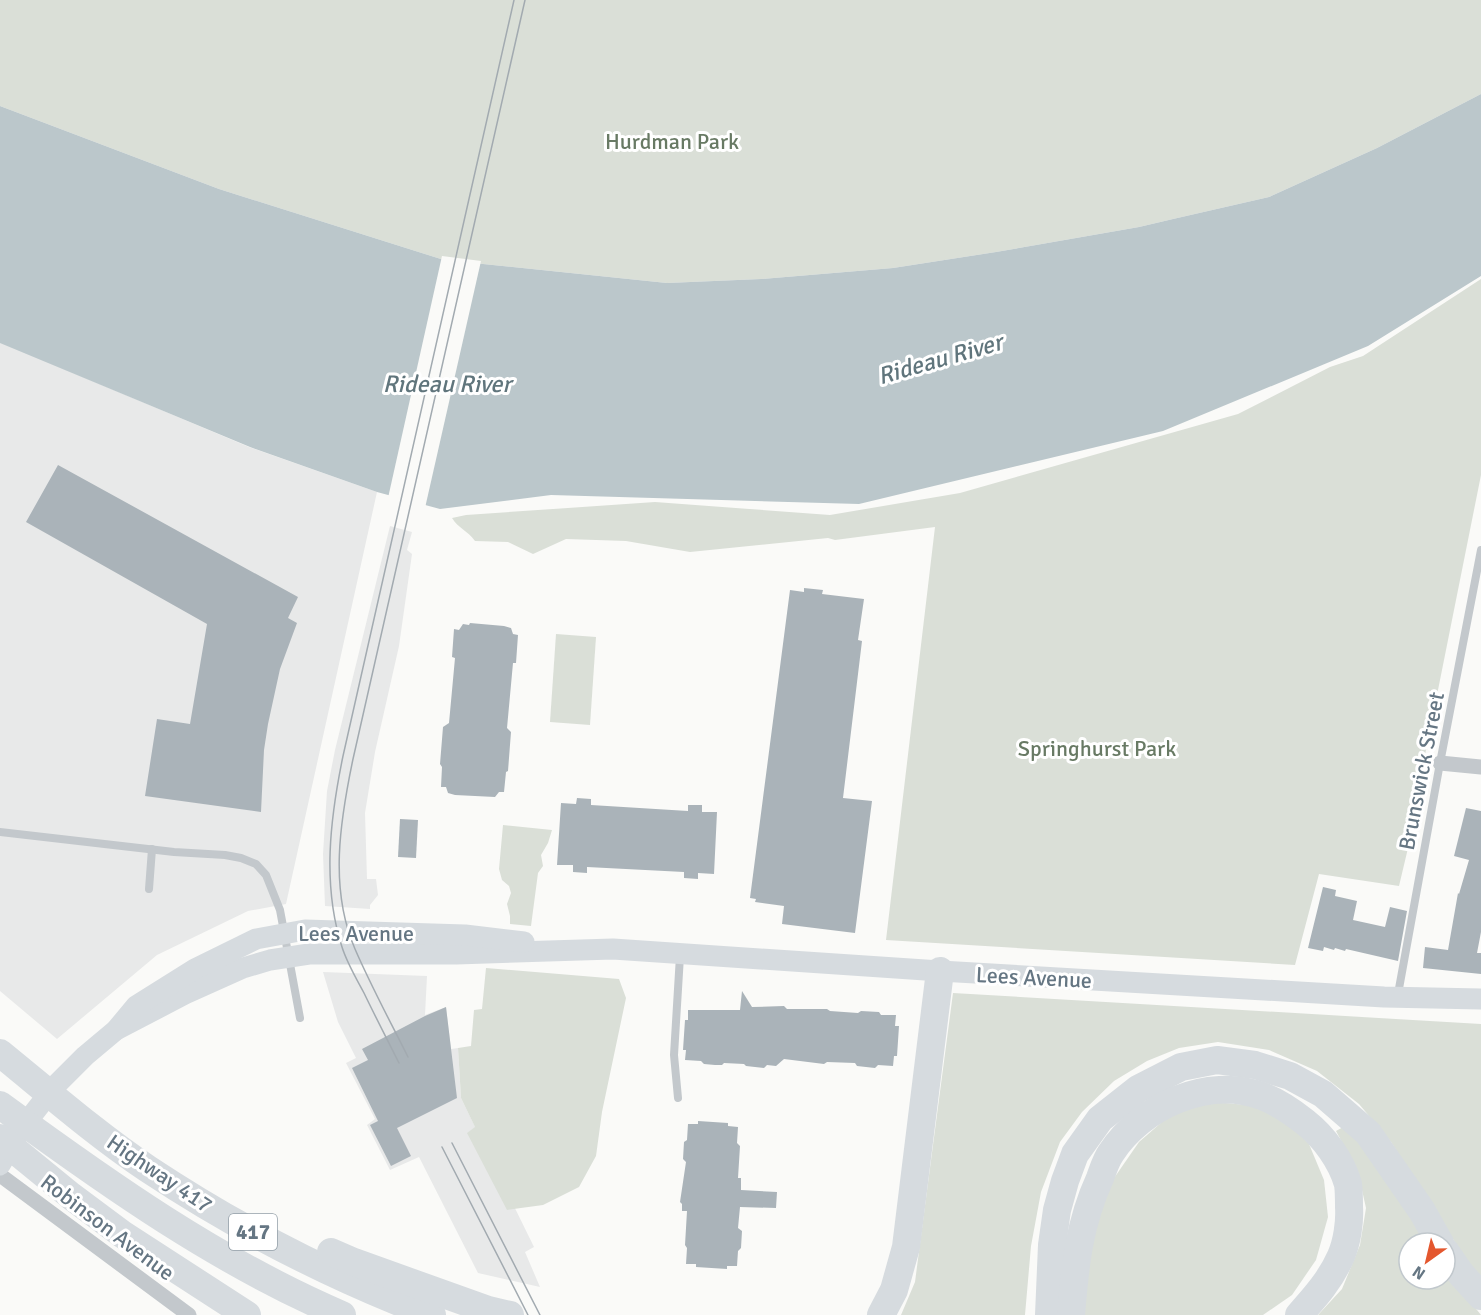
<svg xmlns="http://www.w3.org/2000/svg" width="1481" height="1315" font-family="Signika,sans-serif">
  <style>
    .built { fill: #e8e9e9 }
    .green { fill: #dadfd7 }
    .water { fill: #bbc7cb }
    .pier { fill: #fafaf8 }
    .building { fill: #aab3b9 }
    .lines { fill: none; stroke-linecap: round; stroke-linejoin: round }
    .lane { stroke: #c3c8cc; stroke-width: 8 }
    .street { stroke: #c3c8cc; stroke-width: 15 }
    .secondary { stroke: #d6dbdf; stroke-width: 21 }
    .highway { stroke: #d6dbdf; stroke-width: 28 }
    .tram { stroke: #a2aab0; stroke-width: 1.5 }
    .labels { text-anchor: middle; stroke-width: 6; stroke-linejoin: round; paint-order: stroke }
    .shield { fill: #fff; stroke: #939fa8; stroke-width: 1.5 }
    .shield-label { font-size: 21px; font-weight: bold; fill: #657683 }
    .park-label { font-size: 22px; fill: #687a64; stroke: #fff }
    .street-label { font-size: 22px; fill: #657683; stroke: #fff }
    .water-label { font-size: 24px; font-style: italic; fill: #60757c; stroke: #fff }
  </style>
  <rect width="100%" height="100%" fill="#fafaf8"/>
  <g class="built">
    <polygon points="0,342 249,447 377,492 286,904 248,911 157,955 57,1039 0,991"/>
    <polygon points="390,526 412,532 407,550 412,554 399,646 375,752 365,813 367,879 376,879 378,895 370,905 370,909 325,906 323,854 327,791 335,750"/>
    <polygon points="323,972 427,976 425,1015 446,1007 451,1049 458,1048 461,1098 534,1247 525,1252 540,1287 478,1273 419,1157 390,1170 367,1125 375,1119 346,1063 356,1058 338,1022"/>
  </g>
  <g class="green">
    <polygon points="0,0 1481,0 1481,94 1377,148 1269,197 1173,219 1139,227 996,252 893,268 761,279 667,283 444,260 219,189 0,106"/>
    <path d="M1481,279V475L1423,765L1418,806L1399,886L1319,874L1295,965L886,940L935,527L835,540L828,538L690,552L626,541L566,539L533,554L508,542L475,541C468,531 458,528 452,518L466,515L655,502L830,515L960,493L1238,414L1330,367L1363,356Z"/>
    <polygon points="556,634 596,637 590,725 550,722"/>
    <polygon points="503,825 552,830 548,843 541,855 543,866 538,873 531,926 510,924 510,916 507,904 511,893 509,886 502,880 499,869"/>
    <polygon points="486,968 619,979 626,998 602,1112 596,1156 579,1187 543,1205 507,1210 467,1133 475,1127 461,1098 458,1048 471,1046 474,1010 482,1009"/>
    <polygon points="953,993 1481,1024 1481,1279 1467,1261 1391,1142 1359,1104 1317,1071 1269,1050 1218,1042 1179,1048 1147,1061 1114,1081 1082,1112 1060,1142 1041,1192 1031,1246 1025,1315 901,1315 915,1282"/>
    <polygon points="1205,1101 1257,1106 1285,1119 1309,1144 1324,1180 1328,1217 1316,1260 1292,1295 1263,1315 1082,1315 1087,1271 1098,1218 1112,1181 1139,1142 1170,1115"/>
    <polygon points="1345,1126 1366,1150 1427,1243 1409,1243 1409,1279 1445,1279 1445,1270 1481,1315 1318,1315 1342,1289 1360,1245 1366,1208 1358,1172 1336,1131"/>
  </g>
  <polygon class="water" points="1481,94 1481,276 1368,346 1163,431 859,504 551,495 440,509 377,492 250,447 0,343 0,106 219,189 444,260 667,283 761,279 893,268 996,252 1139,227 1173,219 1269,197 1377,148"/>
  <polygon class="pier" points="442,256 481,261 425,508 388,498"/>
  <g class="building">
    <polygon points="58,465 298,597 288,618 297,623 280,669 268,724 264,750 261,812 145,796 157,719 190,724 207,624 26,522"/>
    <polygon points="804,588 823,590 822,594 864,599 858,640 862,641 843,798 872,801 855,933 782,924 784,906 755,902 756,899 750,898 790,590 804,592"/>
    <polygon points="470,623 504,626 511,628 513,634 518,635 516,663 513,663 507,728 511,732 508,771 506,772 504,792 499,792 495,797 455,795 448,793 446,787 441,787 442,767 440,764 443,727 449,723 455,658 452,657 454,629 459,630 463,624 469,625"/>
    <polygon points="577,798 591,799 591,805 688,811 688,805 702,805 702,812 717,812 714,874 698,873 698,879 684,878 684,872 587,867 587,873 573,872 573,865 557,865 561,803 576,804"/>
    <polygon points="1466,808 1481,811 1481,932 1477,953 1481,953 1481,974 1423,968 1425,947 1448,950 1458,893 1459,894 1469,860 1454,856"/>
    <polygon points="400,819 418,820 416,858 398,857"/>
    <polygon points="1323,887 1336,890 1335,896 1357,901 1353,920 1385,927 1390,907 1407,911 1398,961 1346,949 1345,951 1335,948 1334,950 1324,947 1323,951 1308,948"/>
    <polygon points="742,991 752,1007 784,1006 787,1009 827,1009 830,1011 858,1013 861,1011 879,1012 881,1015 896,1015 895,1026 899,1026 897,1056 894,1056 893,1066 878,1065 875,1068 857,1066 855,1063 827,1062 824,1064 784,1059 776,1066 767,1065 764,1068 746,1066 744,1064 724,1063 722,1065 715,1065 704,1064 701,1061 685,1060 686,1050 683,1050 685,1020 688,1020 688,1010 740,1010"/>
    <polygon points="446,1007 457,1098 397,1128 411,1156 391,1166 370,1125 378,1121 352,1068 368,1060 362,1049 425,1016"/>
    <polygon points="698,1121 728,1123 728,1126 738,1127 737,1143 740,1146 738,1178 741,1178 741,1190 777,1192 776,1208 740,1207 738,1228 742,1231 741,1248 738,1251 737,1266 727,1266 727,1269 696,1267 696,1264 686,1264 687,1248 685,1245 687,1211 682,1211 682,1204 680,1202 686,1162 683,1159 684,1142 687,1140 688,1124 698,1124"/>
  </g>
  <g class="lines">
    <g class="lane">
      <polyline points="0,832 174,852 225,855 241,858 256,864 266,875 280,910 300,1018"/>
      <polyline points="149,889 152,849"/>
      <polyline points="1398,994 1440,763 1481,550"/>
      <polyline points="678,1098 674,1055 680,956"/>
    </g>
    <g class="street">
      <polyline points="1440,763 1481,767"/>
      <polyline points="0,1175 189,1315"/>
    </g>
    <g class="secondary">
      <polyline points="116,1030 185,994 243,968 270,960 309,954 456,954 613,949 940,971 1384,997 1481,999"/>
      <polyline points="0,1165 22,1128 54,1087 85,1056 116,1030 136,1006 195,969 256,939 305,930 465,935 524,942"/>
    </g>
    <g class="highway">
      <path d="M0,1053C48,1092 96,1134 148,1169C237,1228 332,1277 432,1315"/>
      <path d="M0,1105C108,1184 218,1262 342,1315"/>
      <polyline points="0,1138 71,1196 122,1234 247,1315"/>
      <polyline points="1445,1251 1461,1274 1481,1296"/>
      <polyline points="331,1252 354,1262 488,1310 510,1315"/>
      <polyline points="881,1315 894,1290 906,1247 940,971"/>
      <polyline points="1049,1315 1052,1245 1057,1210 1065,1181 1075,1154 1100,1119 1138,1089 1181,1067 1217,1060 1255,1065 1290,1076 1323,1094 1368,1133 1422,1211 1440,1243"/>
      <path d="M1071,1315C1075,1265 1079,1224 1100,1178C1103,1170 1106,1160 1111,1153C1142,1106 1207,1076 1262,1096C1278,1102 1291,1111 1305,1122C1324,1137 1341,1160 1348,1184C1349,1191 1349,1200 1349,1207C1350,1222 1347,1242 1341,1256C1331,1279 1316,1296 1299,1315"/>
    </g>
    <g class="tram">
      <path d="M408,1057C390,1021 371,986 355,949C329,889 340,821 353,759L525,0"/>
      <path d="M399,1063C387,1039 375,1016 364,993C356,978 347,963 342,947C322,885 330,819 343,756L514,0"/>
      <polyline points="452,1143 540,1315"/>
      <polyline points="442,1147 528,1315"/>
    </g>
  </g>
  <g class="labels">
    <rect class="shield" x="229" y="1214" width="48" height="36" rx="4.5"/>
    <g class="shield-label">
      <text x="253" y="1239">417</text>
    </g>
    <g class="park-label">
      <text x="672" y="149">Hurdman Park</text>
      <text x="1097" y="756">Springhurst Park</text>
    </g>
    <g class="street-label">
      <text transform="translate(1421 771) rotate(-79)" y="8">Brunswick Street</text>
      <text x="356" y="941">Lees Avenue</text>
      <text transform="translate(1034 977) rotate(3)" y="8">Lees Avenue</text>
      <text transform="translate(160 1173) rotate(34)" y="8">Highway 417</text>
      <text transform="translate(108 1227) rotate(37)" y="8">Robinson Avenue</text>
    </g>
    <g class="water-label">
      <text transform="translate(940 359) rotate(-16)" y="8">Rideau River</text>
      <text x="447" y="392">Rideau River</text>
    </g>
  </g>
  <g transform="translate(1427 1261) rotate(214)"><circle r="28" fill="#ffffff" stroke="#c1c8cd" stroke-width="1.5"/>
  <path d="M0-4.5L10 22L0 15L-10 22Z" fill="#e4572e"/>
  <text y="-9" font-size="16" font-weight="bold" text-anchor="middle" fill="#657683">N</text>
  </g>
</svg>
